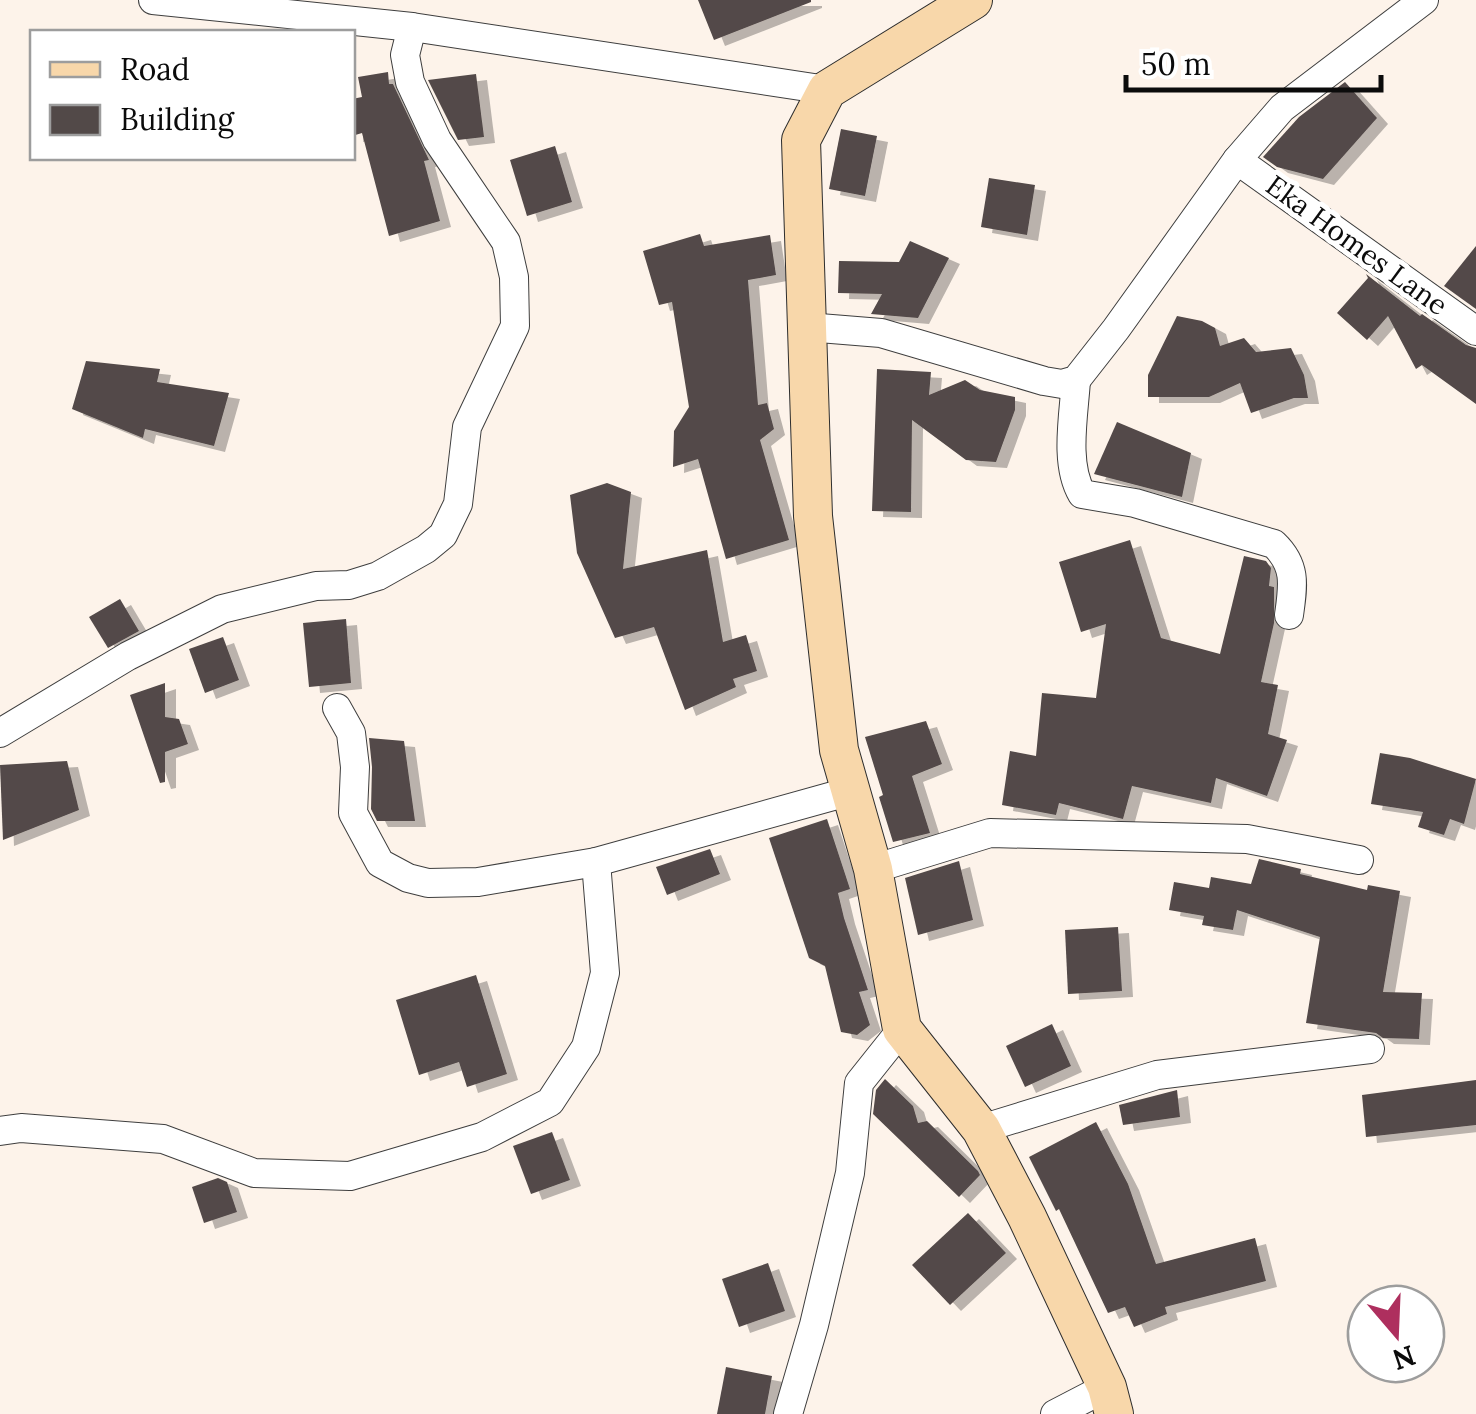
<svg xmlns="http://www.w3.org/2000/svg" width="1476" height="1414" font-family="Lora,serif">
  <style>
    .building { fill: #524948; filter: url(#shadow) }
    .lines { fill: none; stroke-linecap: round; stroke-linejoin: round }
    .street-casing { stroke: #3e3e3e; stroke-width: 30 }
    .secondary-casing { stroke: #2d2d2d; stroke-width: 40 }
    .street { stroke: #fff; stroke-width: 28 }
    .secondary { stroke: #f8d7aa; stroke-width: 38 }
    .labels { text-anchor: middle; stroke-width: 10; stroke-linejoin: round; paint-order: stroke }
    .street-label { font-size: 28px; fill: #0b0b0b; stroke: #fff }
  </style>
  <defs>
    <filter id="shadow"><feDropShadow dx="11" dy="6" stdDeviation="0" flood-color="#0004"/></filter>
  </defs>
  <rect width="100%" height="100%" fill="#fdf3ea"/>
  <g class="building">
    <polygon points="698,0 811,0 811,2 714,40"/>
    <polygon points="388,72 389,84 393,84 429,160 424,161 440,221 389,236 362,133 352,136 352,99 362,97 358,77"/>
    <polygon points="476,74 484,137 458,140 428,80"/>
    <polygon points="1345,82 1377,118 1323,179 1277,167 1263,157 1299,117"/>
    <polygon points="841,129 877,136 865,196 829,189"/>
    <polygon points="555,146 572,202 527,216 510,160"/>
    <polygon points="989,178 1035,185 1027,235 981,227"/>
    <polygon points="700,234 704,246 770,235 776,275 748,280 758,405 767,403 774,429 760,440 789,540 726,559 698,459 673,467 674,431 689,407 672,302 659,305 643,251"/>
    <polygon points="910,241 949,258 918,318 871,314 882,294 838,293 839,261 899,262"/>
    <polygon points="1476,246 1476,309 1444,286"/>
    <polygon points="1366,274 1420,316 1422,314 1466,345 1476,348 1476,404 1422,365 1416,369 1388,316 1367,340 1337,313 1368,278"/>
    <polygon points="1177,316 1202,321 1215,328 1220,346 1244,338 1256,352 1291,348 1304,375 1308,398 1294,398 1251,413 1240,383 1209,397 1148,397 1148,375"/>
    <polygon points="86,361 160,369 157,382 229,393 214,446 145,429 143,438 72,409"/>
    <polygon points="877,369 931,372 929,395 965,380 980,390 1015,397 1015,410 996,462 966,460 912,420 911,512 872,511"/>
    <polygon points="1117,422 1191,453 1182,497 1094,474"/>
    <polygon points="607,483 631,492 623,569 707,550 723,642 746,635 757,671 733,679 736,687 685,710 654,627 615,638 577,553 570,495"/>
    <polygon points="1130,540 1161,638 1220,654 1244,556 1266,561 1271,568 1269,586 1274,587 1274,623 1261,682 1278,685 1268,734 1287,740 1267,796 1216,778 1211,803 1132,786 1123,819 1059,803 1056,815 1002,805 1010,751 1036,756 1042,693 1096,698 1106,624 1081,632 1059,562"/>
    <polygon points="120,599 139,631 108,648 89,617"/>
    <polygon points="346,619 351,683 309,687 303,623"/>
    <polygon points="223,637 239,680 205,693 189,649"/>
    <polygon points="165,683 165,717 179,719 188,744 165,752 165,782 160,783 130,695"/>
    <polygon points="926,721 942,764 912,776 930,833 893,842 879,797 883,795 865,737"/>
    <polygon points="369,738 404,741 415,821 377,821 371,809 372,767"/>
    <polygon points="1380,753 1410,758 1476,779 1464,824 1450,819 1444,835 1418,827 1423,812 1371,804"/>
    <polygon points="67,761 79,810 3,840 0,765"/>
    <polygon points="827,819 850,889 838,893 844,918 868,990 859,992 870,1025 857,1035 841,1032 825,966 809,958 769,838"/>
    <polygon points="710,849 720,874 667,895 656,867"/>
    <polygon points="1259,859 1301,869 1300,874 1367,890 1368,885 1400,891 1383,992 1422,993 1419,1039 1383,1038 1376,1033 1306,1023 1320,937 1237,910 1233,930 1202,925 1204,916 1169,910 1174,882 1209,888 1211,877 1251,884"/>
    <polygon points="959,861 973,920 918,935 905,878"/>
    <polygon points="1118,927 1122,991 1068,994 1065,930"/>
    <polygon points="476,975 507,1074 467,1087 459,1062 419,1075 396,1000"/>
    <polygon points="1052,1024 1071,1066 1025,1087 1006,1046"/>
    <polygon points="885,1079 913,1106 918,1123 927,1121 978,1171 980,1175 959,1197 873,1114 876,1090"/>
    <polygon points="1476,1080 1476,1125 1366,1137 1362,1095"/>
    <polygon points="1177,1090 1180,1117 1123,1125 1119,1105"/>
    <polygon points="1096,1122 1128,1184 1156,1264 1255,1238 1266,1281 1165,1307 1167,1314 1134,1327 1125,1307 1108,1313 1059,1209 1056,1211 1029,1157"/>
    <polygon points="552,1132 570,1180 531,1194 513,1146"/>
    <polygon points="218,1178 227,1182 237,1212 204,1223 192,1187"/>
    <polygon points="968,1213 1006,1253 950,1305 912,1265"/>
    <polygon points="768,1263 785,1311 739,1327 722,1279"/>
    <polygon points="726,1367 772,1376 765,1414 717,1414"/>
  </g>
  <g class="lines">
    <g class="street-casing">
      <g id="street">
        <polyline points="153,0 412,27 827,90"/>
        <polyline points="1237,160 1476,331"/>
        <polyline points="807,327 881,333 1044,381 1062,384 1076,380 1116,329 1237,160 1282,108 1424,0"/>
        <path d="M1076,380C1074,414 1064,464 1082,494L1135,503L1274,544C1297,566 1293,586 1289,615"/>
        <polyline points="337,708 351,733 355,767 353,813 380,863 408,878 428,883 478,882 596,862"/>
        <polyline points="0,733 128,656 222,609 316,586 349,585 378,576 426,549 443,535 458,504 467,427 515,326 514,277 506,242 437,140 410,82 405,55 412,27"/>
        <polyline points="873,869 990,833 1247,839 1359,860"/>
        <polyline points="981,1129 1157,1075 1370,1049"/>
        <polyline points="0,1131 21,1128 163,1139 254,1173 350,1176 482,1137 550,1102 586,1047 605,973 596,862 851,791"/>
        <polyline points="788,1414 814,1325 850,1173 859,1083 902,1029"/>
        <polyline points="1055,1414 1107,1387"/>
      </g>
    </g>
    <g class="secondary-casing">
      <polyline id="secondary" points="973,0 827,90 801,140 813,516 839,750 873,869 902,1029 981,1129 1027,1217 1107,1387 1114,1414"/>
    </g>
    <use href="#street" class="street"/>
    <use href="#secondary" class="secondary"/>
  </g>
  <g class="labels">
    <g class="street-label">
      <text transform="translate(1357 245) rotate(36)" y="10">Eka Homes Lane</text>
    </g>
  </g>
  <rect x="30" y="30" width="325" height="130" fill="#ffffff" stroke="#9d9d9d" stroke-width="2.5"/>
  <rect x="50" y="62" width="50" height="15" fill="#f8d7aa" stroke="#9d9d9d" stroke-width="2.5"/>
  <text x="120" y="80" font-size="30" fill="#0b0b0b">Road</text>
  <rect x="50" y="105" width="50" height="30" fill="#524948" stroke="#9d9d9d" stroke-width="2.5"/>
  <text x="120" y="130" font-size="30" fill="#0b0b0b">Building</text>
  <g transform="translate(1396 1334) rotate(161)"><circle r="48" fill="#ffffff" stroke="#9d9d9d" stroke-width="2.5"/>
  <path d="M0-8L18 38L0 25L-18 38Z" fill="#ae2f5e"/>
  <text y="-15" font-size="28" font-weight="bold" text-anchor="middle" fill="#0b0b0b">N</text>
  </g>
  <path d="M1126 75v15h255v-15" fill="none" stroke="#0b0b0b" stroke-width="5"/>
  <text x="1141" y="75" font-size="30" fill="#0b0b0b" stroke="#ffffff" stroke-width="8" paint-order="stroke">50 m</text>
</svg>
